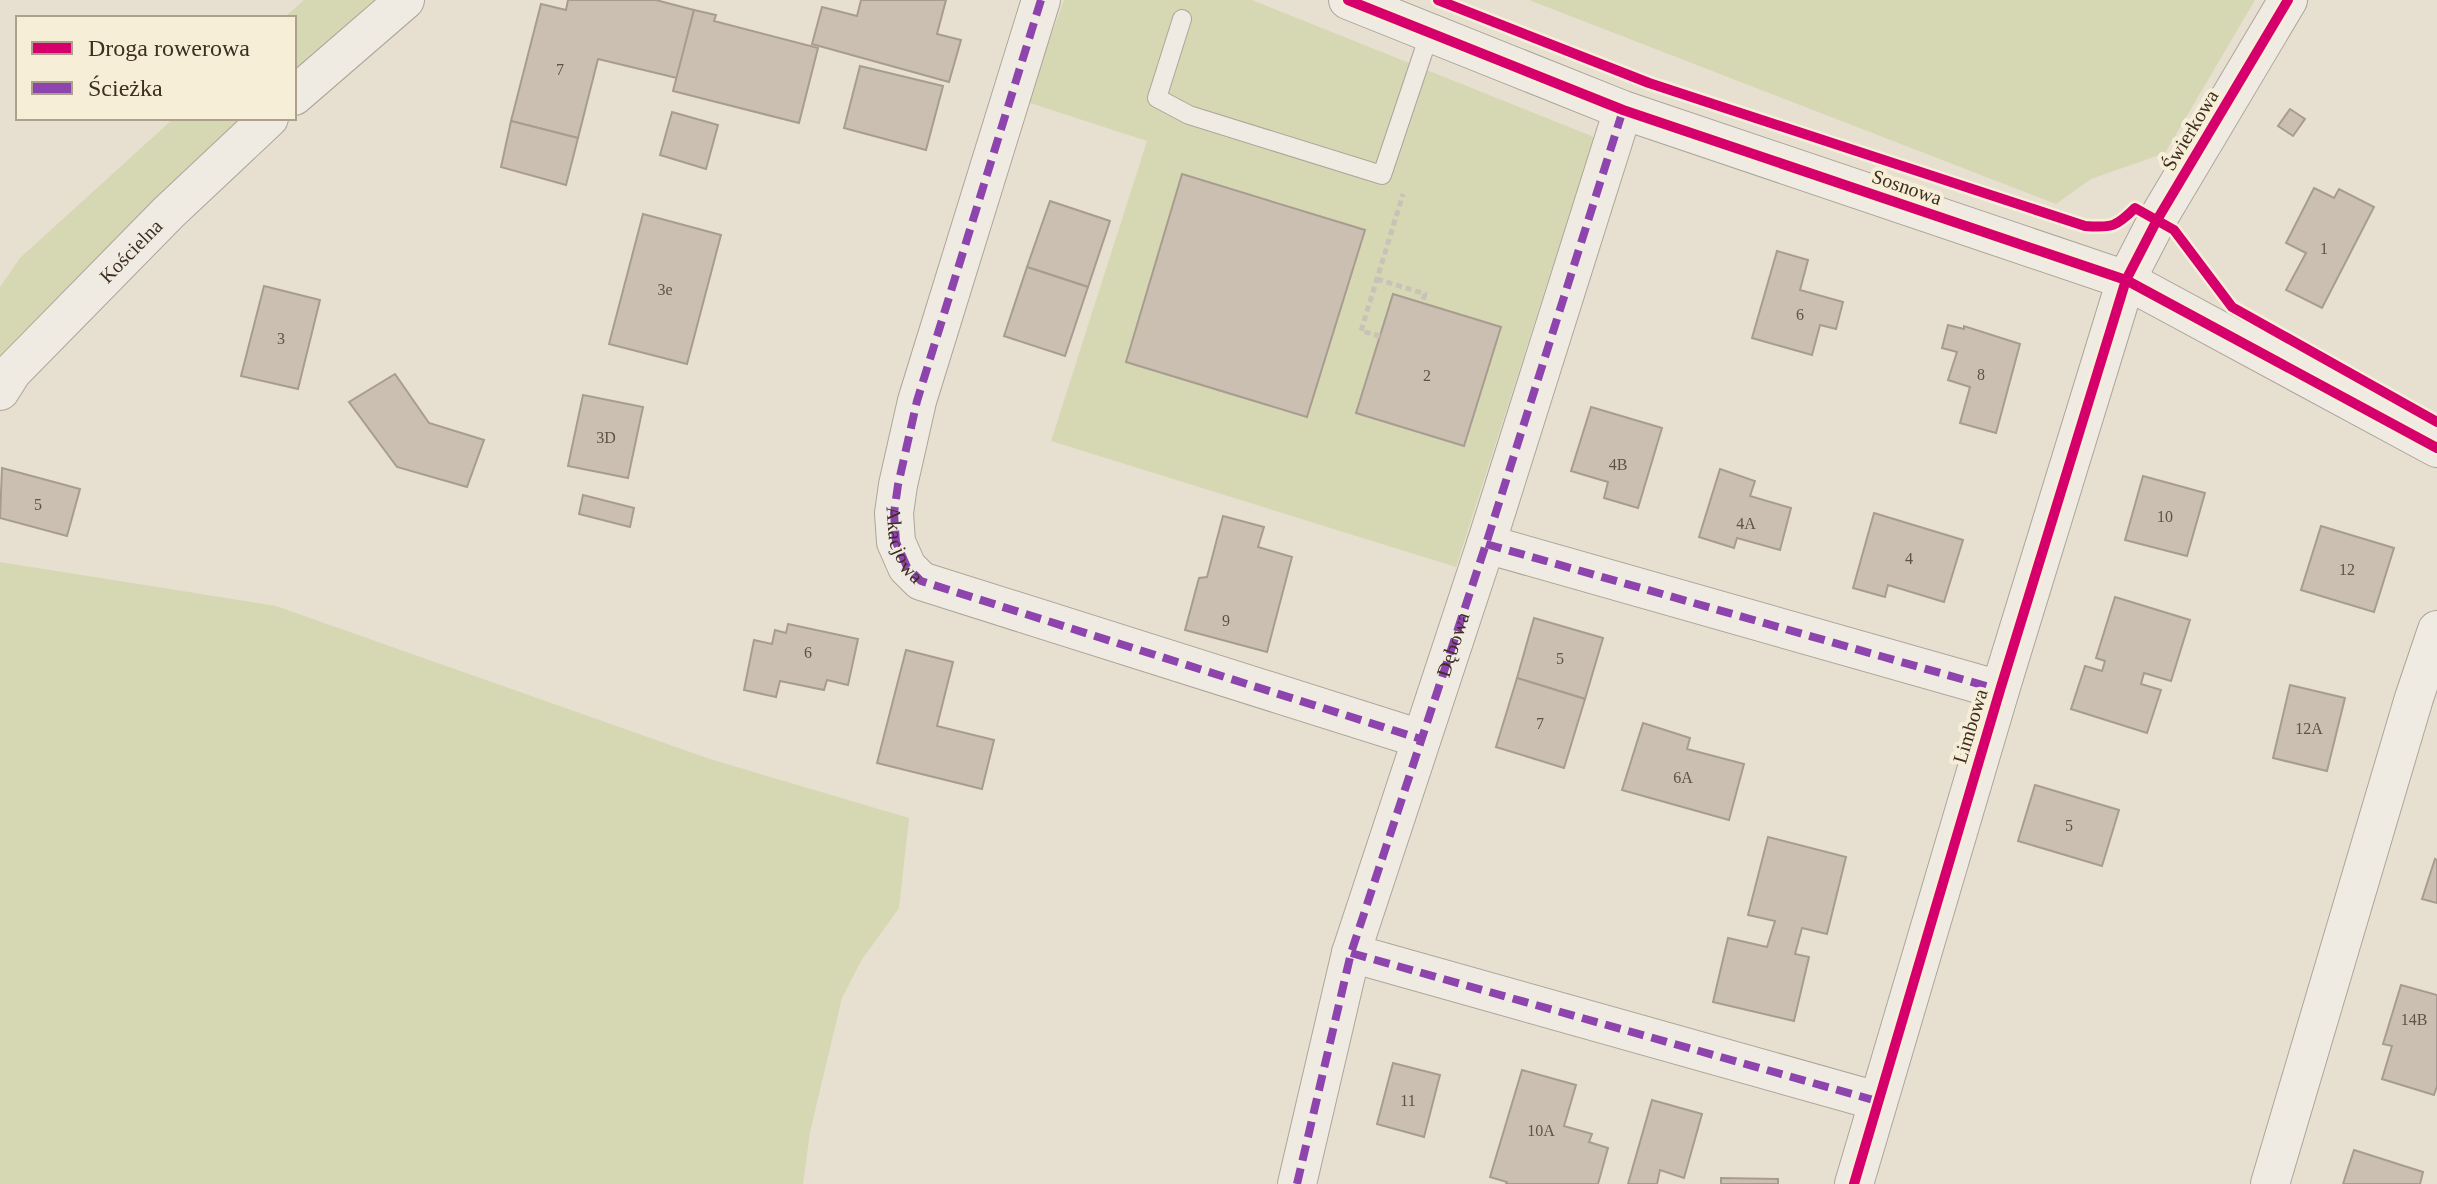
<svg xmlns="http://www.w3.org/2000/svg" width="2437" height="1184" font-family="'Times New Roman',serif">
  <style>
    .green { fill: #d6d7b3 }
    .building { fill: #cbbfb2; stroke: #a89c90; stroke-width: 2 }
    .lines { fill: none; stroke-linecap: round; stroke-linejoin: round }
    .service-casing { stroke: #ada599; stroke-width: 20 }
    .minor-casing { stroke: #ada599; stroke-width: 40 }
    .path { stroke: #c8c2b9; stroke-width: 5; stroke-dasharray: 6 4; stroke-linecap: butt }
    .service { stroke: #efebe3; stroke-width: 18 }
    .minor { stroke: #efebe3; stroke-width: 38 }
    .quiet { stroke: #8e44ad; stroke-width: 8; stroke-dasharray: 16 8; stroke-linecap: butt }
    .cycleway-casing { stroke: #f7eed8; stroke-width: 15 }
    .cycleway { stroke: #d6006c; stroke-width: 10 }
    .labels { text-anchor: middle; stroke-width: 8; stroke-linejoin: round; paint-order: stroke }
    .number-label { font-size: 16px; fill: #605244 }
    .street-label { font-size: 20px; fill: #3d2e20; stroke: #f7eed8 }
  </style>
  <rect width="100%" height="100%" fill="#e7e0d1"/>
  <g class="green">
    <polygon points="304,0 405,0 294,96 294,18 284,18"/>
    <polygon points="1064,0 1252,0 1594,137 1456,567 1051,441 1147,141 1027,102"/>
    <polygon points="1529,0 2255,0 2165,153 2091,179 2056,204"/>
    <polygon points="174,118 269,118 0,391 0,287 20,258"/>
    <polygon points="0,562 276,606 710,759 909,818 899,908 861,961 842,998 810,1132 803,1184 0,1184"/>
  </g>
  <g class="building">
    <polygon points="568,0 656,0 694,10 677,78 598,59 578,138 511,121 541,4 566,10"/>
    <polygon points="861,0 946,0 937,34 961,40 949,82 812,44 822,7 857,16"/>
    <polygon points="694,10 716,15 714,21 818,48 799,123 673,91"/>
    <polygon points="860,66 943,86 926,150 844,128"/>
    <polygon points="2290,109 2305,119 2293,136 2278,126"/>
    <polygon points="672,112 718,125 706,169 660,155"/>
    <polygon points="511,121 578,138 566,185 501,167"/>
    <polygon points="1182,174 1365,230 1307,417 1126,362"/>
    <polygon points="2314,188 2334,198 2339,189 2374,207 2322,308 2286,290 2306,253 2286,243"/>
    <polygon points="1050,201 1110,221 1088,287 1027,267"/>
    <polygon points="643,214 721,235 687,364 609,344"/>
    <polygon points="1777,251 1808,260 1800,290 1843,302 1836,329 1820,325 1812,355 1752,338"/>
    <polygon points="1027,267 1088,287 1065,356 1004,336"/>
    <polygon points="264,286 320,300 298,389 241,376"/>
    <polygon points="1393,294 1501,327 1464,446 1356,413"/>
    <polygon points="1948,325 1964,329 1964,326 2020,344 1996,433 1960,423 1970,387 1948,380 1957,352 1942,348"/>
    <polygon points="395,374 429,423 484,440 467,487 397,467 349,402"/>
    <polygon points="583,395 643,407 628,478 568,466"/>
    <polygon points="1591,407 1662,428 1638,508 1604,498 1608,482 1571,471"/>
    <polygon points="2,468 80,489 67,536 0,518"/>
    <polygon points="1720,469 1755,481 1750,496 1791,508 1780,550 1737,538 1734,548 1699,537"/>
    <polygon points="2143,476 2205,493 2187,556 2125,540"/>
    <polygon points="583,495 634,508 630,527 579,514"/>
    <polygon points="1874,513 1963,540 1944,602 1888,585 1885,597 1853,588"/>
    <polygon points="1223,516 1264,527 1258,547 1292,557 1267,652 1185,630 1199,578 1207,577"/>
    <polygon points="2321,526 2394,548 2374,612 2301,590"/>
    <polygon points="2115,597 2190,620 2171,681 2144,673 2141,684 2161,690 2147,733 2071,709 2085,666 2102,671 2105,661 2096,658"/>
    <polygon points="1534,618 1603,638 1585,699 1517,678"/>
    <polygon points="788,624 858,639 848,685 827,680 824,690 780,681 776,697 744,690 754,640 772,644 775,630 786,633"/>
    <polygon points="906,650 953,662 937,726 994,740 982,789 877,763"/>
    <polygon points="1517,678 1585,699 1564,768 1496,747"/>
    <polygon points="2290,685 2345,698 2327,771 2273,758"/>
    <polygon points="1643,723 1690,738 1687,749 1744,764 1729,820 1622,790"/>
    <polygon points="2035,785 2119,810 2102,866 2018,841"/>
    <polygon points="1768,837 1846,857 1827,934 1802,928 1795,954 1809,957 1794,1021 1713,1002 1728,938 1767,947 1775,921 1748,915"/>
    <polygon points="2435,859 2437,860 2437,903 2422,899"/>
    <polygon points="2401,985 2437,995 2437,1086 2434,1095 2382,1079 2392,1046 2383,1044"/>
    <polygon points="1393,1063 1440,1075 1424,1137 1377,1124"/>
    <polygon points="1522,1070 1576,1085 1564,1126 1592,1134 1589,1142 1608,1148 1598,1184 1506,1184 1507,1182 1490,1177"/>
    <polygon points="1652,1100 1702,1114 1684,1178 1660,1170 1657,1184 1628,1184"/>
    <polygon points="2354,1150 2423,1172 2420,1184 2343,1184"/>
    <polygon points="1721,1178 1778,1179 1778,1184 1721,1184"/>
  </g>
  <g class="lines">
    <g class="service-casing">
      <polyline id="service" points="1182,19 1157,98 1189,115 1382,175 1430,32"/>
    </g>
    <g class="minor-casing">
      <g id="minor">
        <path id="s1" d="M1041,0L917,401L898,485L894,513L896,542L907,567L921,581L1421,739"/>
        <polyline points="1348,0 1623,110 2126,280 2437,448"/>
        <polyline points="294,96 405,0"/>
        <path id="s2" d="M0,391L12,372L168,213L269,118"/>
        <polyline points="1486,544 2000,690"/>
        <polyline points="1351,953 1877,1101"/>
        <path id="s3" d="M1297,1184L1351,953L1486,544L1623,110"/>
        <polyline points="1854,1184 2000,690 2126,280 2157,220 2288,0"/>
        <polyline points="2270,1184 2414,698 2437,630"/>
      </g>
    </g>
    <g class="path">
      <polyline points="1377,279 1425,294 1422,303"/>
      <polyline points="1380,336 1361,331 1403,194"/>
    </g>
    <use href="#service" class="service"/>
    <use href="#minor" class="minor"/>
    <g class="quiet">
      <polyline points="1041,0 917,401 898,485 894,513 896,542 907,567 921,581 1421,739"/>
      <polyline points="1486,544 2000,690"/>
      <polyline points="1351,953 1877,1101"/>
      <polyline points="1297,1184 1351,953 1486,544 1623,110"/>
    </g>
    <g class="cycleway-casing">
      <g id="cycleway">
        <polyline points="1348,0 1623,110 2126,280 2437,448"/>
        <path d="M1438,0L1649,83L2085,226C2112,228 2116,227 2135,208L2174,230L2232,307L2437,422"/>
        <polyline points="1854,1184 2000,690 2126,280 2157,220 2288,0"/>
      </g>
    </g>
    <use href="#cycleway" class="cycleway"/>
  </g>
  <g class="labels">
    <g class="number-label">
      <text x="560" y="75">7</text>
      <text x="2324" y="254">1</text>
      <text x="665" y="295">3e</text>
      <text x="1800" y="320">6</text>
      <text x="281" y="344">3</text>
      <text x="1981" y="380">8</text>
      <text x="1427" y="381">2</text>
      <text x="606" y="443">3D</text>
      <text x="1618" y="470">4B</text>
      <text x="38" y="510">5</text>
      <text x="2165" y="522">10</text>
      <text x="1746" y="529">4A</text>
      <text x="1909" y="564">4</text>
      <text x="2347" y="575">12</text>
      <text x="1226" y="626">9</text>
      <text x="808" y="658">6</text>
      <text x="1560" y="664">5</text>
      <text x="1540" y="729">7</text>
      <text x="2309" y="734">12A</text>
      <text x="1683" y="783">6A</text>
      <text x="2069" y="831">5</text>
      <text x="2414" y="1025">14B</text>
      <text x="1408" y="1106">11</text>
      <text x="1541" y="1136">10A</text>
    </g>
    <g class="street-label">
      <text transform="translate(2190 130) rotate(-59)" y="7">Świerkowa</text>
      <text transform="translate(1907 187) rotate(19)" y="7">Sosnowa</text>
      <text dy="7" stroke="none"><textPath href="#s2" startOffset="192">Kościelna</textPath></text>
      <text dy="7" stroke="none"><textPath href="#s1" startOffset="568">Akacjowa</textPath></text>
      <text dy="7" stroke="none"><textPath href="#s3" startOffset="562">Dębowa</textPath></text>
      <text transform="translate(1970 726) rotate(-73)" y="7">Limbowa</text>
    </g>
  </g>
  <rect x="16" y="16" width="280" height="104" fill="#f7eed8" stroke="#ada18e" stroke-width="2"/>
  <rect x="32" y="42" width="40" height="12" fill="#d6006c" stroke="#ada18e" stroke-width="2"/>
  <text x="88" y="56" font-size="24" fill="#3d2e20">Droga rowerowa</text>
  <rect x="32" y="82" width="40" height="12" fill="#8e44ad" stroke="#ada18e" stroke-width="2"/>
  <text x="88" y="96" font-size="24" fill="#3d2e20">Ścieżka</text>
</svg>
